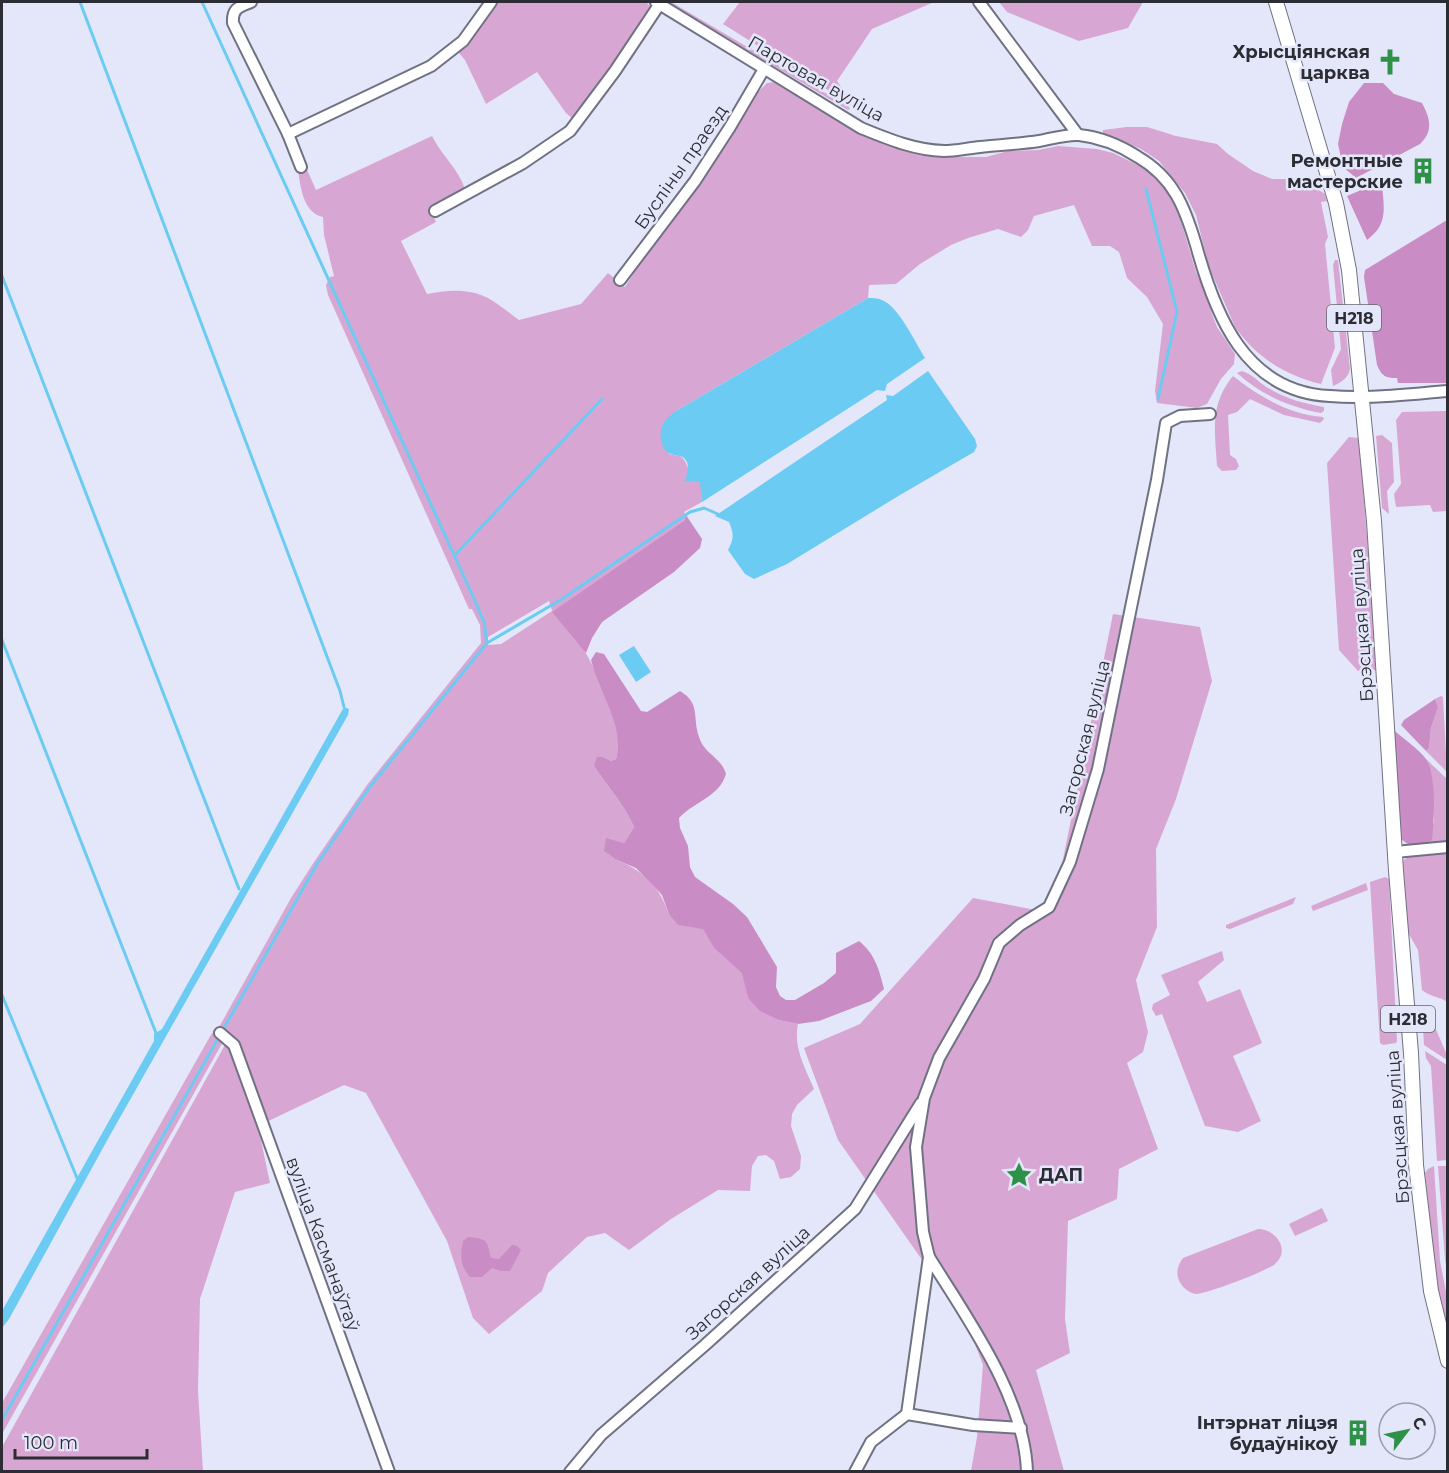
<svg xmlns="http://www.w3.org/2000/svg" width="1449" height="1473" font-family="Montserrat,sans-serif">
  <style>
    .green { fill: #d8a6d3; fill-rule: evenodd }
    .forest { fill: #ca8cc4 }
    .water { fill: #6bcbf2 }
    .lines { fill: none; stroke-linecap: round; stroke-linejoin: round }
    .stream { stroke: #6bcbf2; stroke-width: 3 }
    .minor-casing { stroke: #707283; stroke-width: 14 }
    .major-casing { stroke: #707283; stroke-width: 16 }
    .minor { stroke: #fff; stroke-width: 10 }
    .major { stroke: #fff; stroke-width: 14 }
    .labels { text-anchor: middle; stroke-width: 5; stroke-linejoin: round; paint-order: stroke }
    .shield { fill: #e4e7fa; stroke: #63656f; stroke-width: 1.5 }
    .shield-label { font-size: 16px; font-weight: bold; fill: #2c2d34 }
    .poi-label { font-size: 18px; font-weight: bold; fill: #2c2d34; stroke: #e4e7fa; text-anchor: end }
    .street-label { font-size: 18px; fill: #2c2d34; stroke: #e4e7fa }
  </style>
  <rect width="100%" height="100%" fill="#e4e7fa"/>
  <g class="green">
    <polygon points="497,2 646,2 651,7 651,10 610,73 573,119 566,113 537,72 486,104 465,60 458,52 473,37"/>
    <polygon points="671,2 849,107 850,109 848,110 676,8"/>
    <polygon points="740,2 934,2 872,29 837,81 855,107 723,24"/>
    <polygon points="999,2 1143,2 1128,28 1079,41 1007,12"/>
    <path d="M775,82L781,84L864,135L885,145L918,154L950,157H986L1008,151L1038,150L1058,146L1097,149L1113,153L1142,167L1157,179L1176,204L1196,272L1203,283L1212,314L1217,327L1235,354L1234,364L1221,379L1207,404L1197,408L1157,403L1155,391L1163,324L1147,297L1127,278L1119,252L1110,246H1092L1074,205L1034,216L1028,230L1021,237L998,229L968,238L951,245L920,264L896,284L869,285L868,298L676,411L669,454C685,457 682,456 689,469C691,474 697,478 701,481L702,502L684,512L686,515L684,521L582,647C594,664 621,728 619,750C619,751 616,758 616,759L611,761L603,757L594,766C608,787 624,804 634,827L624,843L606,839L617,860C645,872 659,886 669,914L703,928L714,948L743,973L748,998L779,1020L798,1024C793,1047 805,1068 814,1089L797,1105L792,1114L791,1126L801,1156L800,1169L791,1177L780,1179L774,1161L766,1155L758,1156L752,1166L750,1191L718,1190L671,1219L629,1250L605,1233L587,1237L548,1273L542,1291L489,1334L473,1318L447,1241L366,1093L344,1085L258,1126L270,1183L235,1192L200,1299L198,1391L203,1471L2,1472V1447L226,1043L218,1029L291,898L314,862L367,785L481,643L480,625L472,609H469L328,295L326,285L330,277L334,276L324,235L323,217C303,213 300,186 298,168L304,163L316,190L432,136C441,155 458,168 465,189L430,208L436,222L401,241L427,294C447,290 469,288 488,298C499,304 509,313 519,320L581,304L608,273L625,287L649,249L755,95L767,83ZM549,601L552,611L501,644L488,645V637Z"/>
    <path d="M1127,127H1147L1176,136L1217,144L1228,154L1253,171L1272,179H1286L1300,182L1313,186L1325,194L1327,201L1321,202L1328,237L1325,244L1335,348L1321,384C1285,375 1257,358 1235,327L1209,267L1196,215L1185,193L1159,161L1141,149L1103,134V130Z"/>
    <path d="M1335,260H1338L1350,369C1348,378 1342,382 1333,386L1331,370L1341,349L1333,265Z"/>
    <path d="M1242,371C1253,374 1260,384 1270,389C1286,399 1306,404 1324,407V411L1321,413C1290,407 1261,395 1237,373Z"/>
    <path d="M1233,376C1260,397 1288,414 1323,417L1324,419L1320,423L1284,415L1250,399L1237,412L1228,415L1230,455L1236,459L1239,466L1236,470L1222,471L1217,466C1215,431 1209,405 1233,376Z"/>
    <polygon points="1447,411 1447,511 1433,512 1430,505 1396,507 1394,494 1401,484 1396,420 1402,412"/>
    <polygon points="1382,435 1392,443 1394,482 1387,491 1389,514 1382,508 1376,436"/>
    <polygon points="1349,437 1359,438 1378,670 1358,671 1339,650 1327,463"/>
    <polygon points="1113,614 1200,627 1212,681 1176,799 1156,849 1157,927 1136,980 1148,1032 1143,1052 1127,1063 1158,1149 1119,1169 1117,1199 1068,1221 1065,1319 1070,1353 1036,1370 1064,1471 971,1471 977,1437 983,1365 967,1324 838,1140 804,1048 860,1024 973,898 1052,913"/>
    <polygon points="1441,696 1443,697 1447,772 1426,751 1429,748 1431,728 1438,707 1435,699"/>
    <polygon points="1426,759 1447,779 1448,844 1423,846 1434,822 1432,780"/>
    <path d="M1447,852V1002C1439,996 1430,997 1422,990L1418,950L1406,929L1401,864C1409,850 1432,853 1447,852Z"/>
    <polygon points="1385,877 1389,879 1397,1041 1396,1043 1383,1045 1380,1043 1370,882"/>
    <polygon points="1366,883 1368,890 1313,911 1311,906"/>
    <polygon points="1296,897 1293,904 1230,929 1226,928 1226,925"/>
    <polygon points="1222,951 1224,960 1198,982 1207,1002 1240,989 1262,1043 1233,1056 1261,1121 1238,1132 1205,1126 1162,1014 1156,1016 1152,1009 1153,1004 1170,995 1161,975"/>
    <polygon points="1427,1009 1447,1055 1447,1060 1424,1045 1422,1010"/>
    <polygon points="212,1033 224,1040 2,1434 2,1403"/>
    <polygon points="1425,1051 1447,1065 1447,1160 1437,1161 1431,1066 1426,1058"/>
    <polygon points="1434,1166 1440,1261 1447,1297 1447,1333 1438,1299 1425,1173 1428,1169"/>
    <polygon points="1438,1166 1447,1166 1447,1272 1445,1259"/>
    <polygon points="1322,1208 1328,1221 1295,1236 1289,1224"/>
    <path d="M1258,1229C1276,1229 1291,1250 1275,1264C1269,1270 1204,1295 1196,1294C1190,1293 1184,1289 1181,1284C1175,1275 1177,1266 1183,1258Z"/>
  </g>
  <g class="forest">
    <path d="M1364,83H1383L1394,94L1422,103C1430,118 1434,131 1420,144L1356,178L1343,167L1338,144L1342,124L1349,102Z"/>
    <path d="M1382,181C1383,206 1390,223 1367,240L1347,196Z"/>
    <path d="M1447,220V383H1398L1397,378C1385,378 1382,376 1377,365L1364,277L1365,270Z"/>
    <polygon points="686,515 702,539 700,548 674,572 602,622 592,638 586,653 552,612 684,521"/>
    <path d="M596,652L604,654L641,711L647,712L680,691C701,704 692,716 699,737C704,754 721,757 726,774C719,797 695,801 679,818L680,828L688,846L690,867L695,877L733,904L747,917L777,967L776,987L780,996L786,1000H795L824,983L836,973V953L859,941C875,954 879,969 884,989L871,1001L819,1021L798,1024L779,1020L760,1011L748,998L742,973L714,948L703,929L678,925L669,914L662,895L650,882L636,868L617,860L604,851L606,838L624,843L634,827C624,804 608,787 594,766L597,757H603L611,761L616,759C626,730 598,689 591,660Z"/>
    <polygon points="1435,699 1438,707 1431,728 1429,748 1426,751 1401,725 1404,720"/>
    <path d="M1394,730C1402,738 1419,749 1426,759C1437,776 1434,820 1432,840C1419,848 1409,849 1399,836Z"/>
    <path d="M468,1237C488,1239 487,1240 491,1258L499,1259L512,1245L517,1246L521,1250L510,1271H501L492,1268L482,1277H470C460,1266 460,1255 463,1241Z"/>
  </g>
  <g class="water">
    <path d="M868,298C873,298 877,298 882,300C899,307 915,342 925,358L887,384L885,391L877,390L702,502L700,482L685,481C687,473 691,465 684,458C680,455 675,456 671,454C659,450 658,430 665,421C668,417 672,414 676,411Z"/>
    <path d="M928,371L975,439L977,446L974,452L900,495L787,564L754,579L745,574L728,550C734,539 734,534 729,522L715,516L887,400L886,395L893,396Z"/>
    <polygon points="634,646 651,672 636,682 619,655"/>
    <polygon points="344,707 349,709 348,715 109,1137 9,1319 2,1328 2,1311 154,1041 154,1034 162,1029"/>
  </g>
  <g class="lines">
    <g class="stream">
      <polyline points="80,2 340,691 344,707"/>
      <polyline points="202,2 475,601 484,622 487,643"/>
      <polyline points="1146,189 1177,312 1158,399"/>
      <polyline points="2,276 239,889"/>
      <polyline points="455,555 602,399"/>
      <polyline points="2,640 156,1033"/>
      <polyline points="2,995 77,1178"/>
      <polyline points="2,1420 317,864 369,788 487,643 562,599 690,512 704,508 720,515"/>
    </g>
    <g class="minor-casing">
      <g id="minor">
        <path d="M251,2C239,7 232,8 233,23L288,134L301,167"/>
        <path d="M656,2L861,128C888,139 914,150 944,151C956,151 968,148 980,147C999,145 1019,144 1039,141C1051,139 1066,134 1079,135C1099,137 1121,146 1138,157C1174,178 1185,208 1196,245C1215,315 1245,392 1330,396C1369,399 1409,394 1448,391"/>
        <polyline points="979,2 1078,135"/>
        <polyline points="288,134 431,66 463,41 491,2"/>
        <polyline points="435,211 523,163 570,131 615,71 661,2"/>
        <polyline points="620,280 695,181 730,127 764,69"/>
        <polyline points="1395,852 1448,847"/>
        <polyline points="220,1033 234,1045 389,1472"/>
        <path d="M929,1257C967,1318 1025,1398 1027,1472"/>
        <polyline points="907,1414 929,1257 923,1232 916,1147 924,1098 939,1058 984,979 999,943 1020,925 1049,907 1070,862 1098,769 1157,480 1166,423 1180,416 1210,414"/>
        <polyline points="907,1414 973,1425 1021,1428"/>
        <polyline points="570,1472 601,1435 705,1345 855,1209 921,1103"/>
        <polyline points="855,1472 871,1442 907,1414"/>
      </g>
    </g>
    <g class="major-casing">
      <polyline id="major" points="1276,2 1336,203 1349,270 1374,521 1396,871 1411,1053 1416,1165 1431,1291 1448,1361"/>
    </g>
    <use href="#minor" class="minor"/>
    <use href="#major" class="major"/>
  </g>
  <defs>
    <g id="church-bare" transform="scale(2.07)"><path d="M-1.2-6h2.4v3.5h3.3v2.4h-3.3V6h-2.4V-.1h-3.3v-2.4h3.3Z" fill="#2d9248" stroke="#e4e7fa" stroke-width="2.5" paint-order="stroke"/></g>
    <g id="building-bare" transform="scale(2.07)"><path d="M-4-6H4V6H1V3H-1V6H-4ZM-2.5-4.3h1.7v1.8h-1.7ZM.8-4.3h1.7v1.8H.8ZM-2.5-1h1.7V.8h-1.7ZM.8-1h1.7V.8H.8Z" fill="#2d9248" stroke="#e4e7fa" stroke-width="2.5" paint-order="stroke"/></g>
    <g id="sight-bare" transform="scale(2.07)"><path d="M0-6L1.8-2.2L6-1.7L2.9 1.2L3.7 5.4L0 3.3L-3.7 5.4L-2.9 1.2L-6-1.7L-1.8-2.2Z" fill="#2d9248" stroke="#e4e7fa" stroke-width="2.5" paint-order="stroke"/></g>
  </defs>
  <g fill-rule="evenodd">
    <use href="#church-bare" x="1390" y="62"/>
    <use href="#building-bare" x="1423" y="171"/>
    <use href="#sight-bare" x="1019" y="1175"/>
    <use href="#building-bare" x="1358" y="1433"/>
  </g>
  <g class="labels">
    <g class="shield">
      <rect x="1327" y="305" width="54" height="26" rx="4.5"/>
      <rect x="1381" y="1006" width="54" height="26" rx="4.5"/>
    </g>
    <g class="shield-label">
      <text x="1354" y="324">Н218</text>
      <text x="1408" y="1025">Н218</text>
    </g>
    <g class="poi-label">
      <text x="1370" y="58">Хрысціянская<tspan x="1370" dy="21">царква</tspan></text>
      <text x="1403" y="167">Ремонтные<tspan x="1403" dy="21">мастерские</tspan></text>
      <text x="1039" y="1181" text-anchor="start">ДАП</text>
      <text x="1338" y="1429">Інтэрнат ліцэя<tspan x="1338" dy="21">будаўнікоў</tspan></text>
    </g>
    <g class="street-label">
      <text transform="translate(816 79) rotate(30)" y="6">Партовая вуліца</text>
      <text transform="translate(681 167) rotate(-55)" y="6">Бусліны праезд</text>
      <text transform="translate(1362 625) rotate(-94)" y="6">Брэсцкая вуліца</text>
      <text transform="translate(1085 738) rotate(-76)" y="6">Загорская вуліца</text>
      <text transform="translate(1398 1127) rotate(-94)" y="6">Брэсцкая вуліца</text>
      <text transform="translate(323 1244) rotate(70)" y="6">вуліца Касманаўтаў</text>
      <text transform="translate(748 1283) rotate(-42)" y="6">Загорская вуліца</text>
    </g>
  </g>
  <rect width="1449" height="1473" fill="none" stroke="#2c2d34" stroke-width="6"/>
  <g transform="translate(1407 1431) rotate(58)"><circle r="28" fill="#e4e7fa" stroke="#9a9dab" stroke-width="1.5"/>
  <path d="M0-4.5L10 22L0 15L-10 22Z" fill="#2d9248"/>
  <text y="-9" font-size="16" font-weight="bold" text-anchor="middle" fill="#2c2d34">С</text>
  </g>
  <path d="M15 1449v9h132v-9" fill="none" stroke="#2c2d34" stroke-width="3"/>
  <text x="24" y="1449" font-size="18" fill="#2c2d34" stroke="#e4e7fa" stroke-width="4.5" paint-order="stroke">100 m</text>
</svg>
